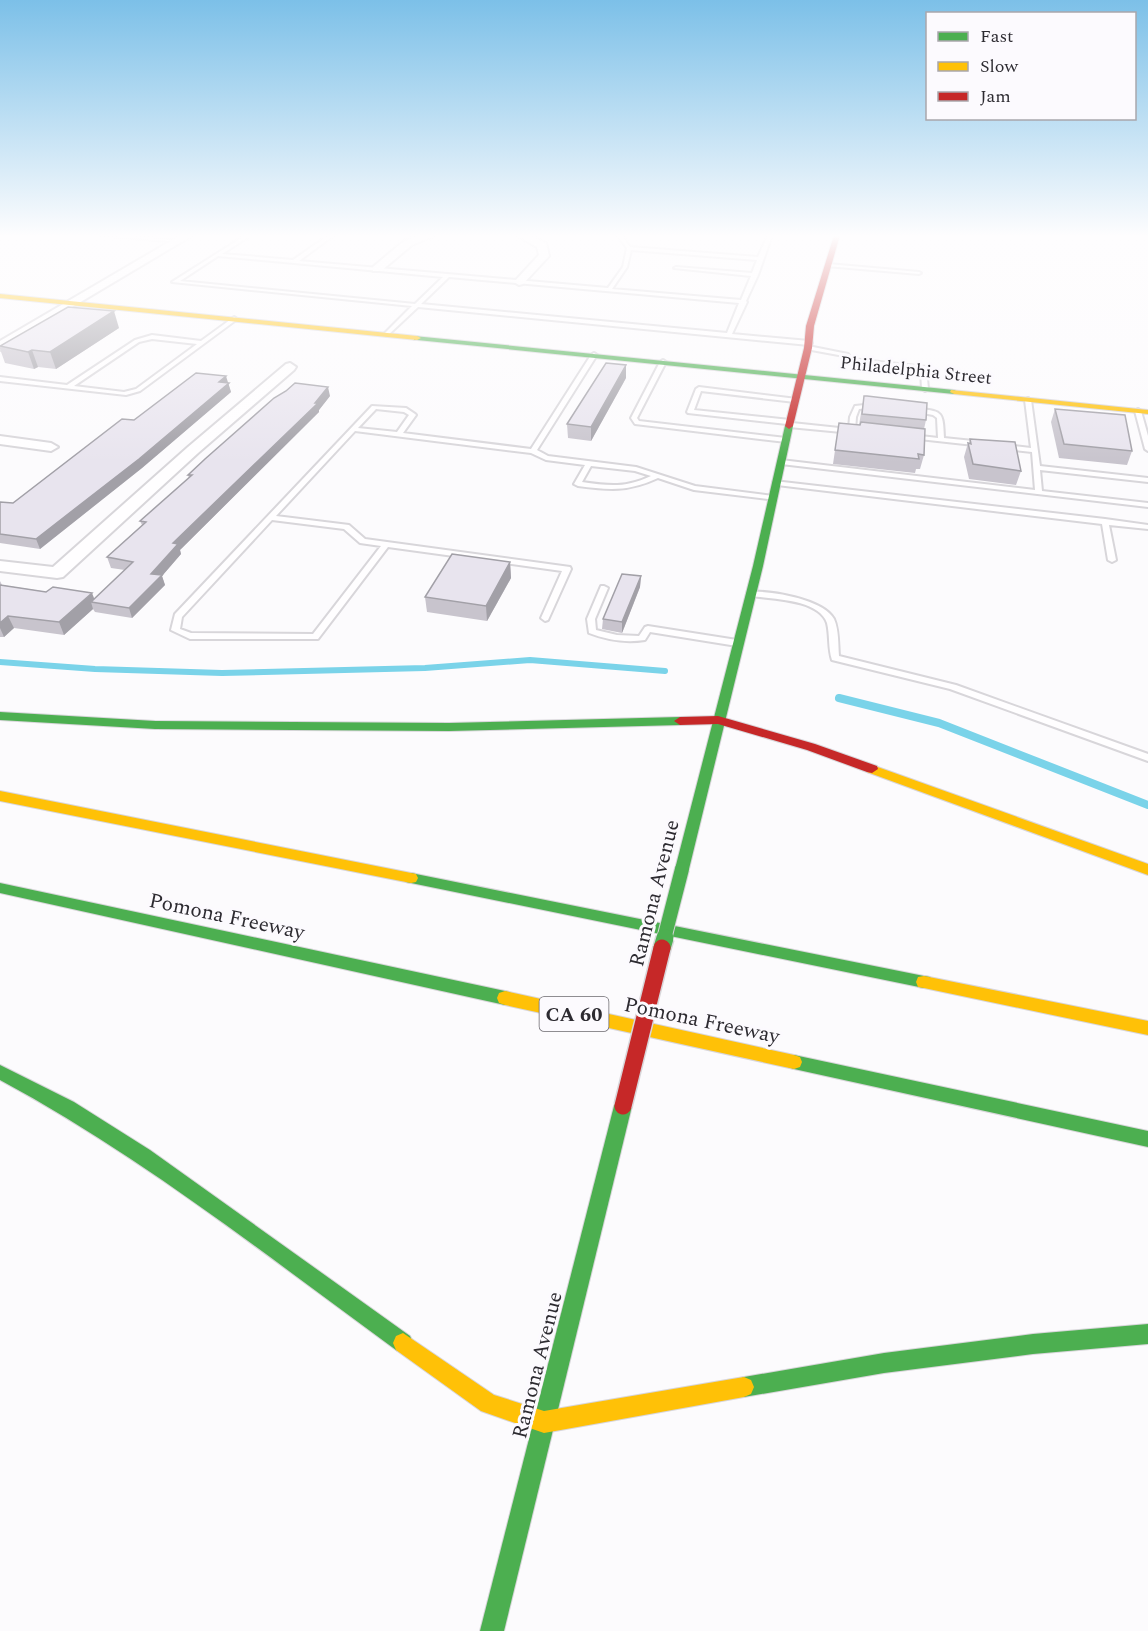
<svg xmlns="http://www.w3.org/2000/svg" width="1148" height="1631" font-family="Spectral,serif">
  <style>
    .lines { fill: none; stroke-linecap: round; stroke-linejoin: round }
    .stream-far1 { stroke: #7ad3e9; stroke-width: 6 }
    .stream { stroke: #7ad3e9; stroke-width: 8 }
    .lane-casing { stroke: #d8d6da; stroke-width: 4 }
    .street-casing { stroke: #d8d6da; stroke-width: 4 }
    .fast-casing { stroke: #d8d6da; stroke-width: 2 }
    .slow-casing { stroke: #d8d6da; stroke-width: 2 }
    .jam-casing { stroke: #d8d6da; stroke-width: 2 }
    .lane { fill: #fffeff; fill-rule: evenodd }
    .street { fill: #fffeff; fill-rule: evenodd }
    .fast { fill: #4caf50; fill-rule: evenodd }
    .slow { fill: #ffc107; fill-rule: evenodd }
    .jam { fill: #c62828; fill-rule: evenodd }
    .fast-bridge-far1-casing { stroke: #d8d6da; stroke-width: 16; stroke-linecap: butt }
    .fast-bridge-casing { stroke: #d8d6da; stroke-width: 20; stroke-linecap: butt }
    .jam-bridge-casing { stroke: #d8d6da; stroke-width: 20; stroke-linecap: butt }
    .fast-bridge-far1 { stroke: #4caf50; stroke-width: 14 }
    .fast-bridge { stroke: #4caf50; stroke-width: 17 }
    .jam-bridge { stroke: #c62828; stroke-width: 17 }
    .wall { fill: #c8c4cd }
    .shaded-wall { fill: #a2a0a7 }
    .building { fill: #e8e4ee; stroke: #a2a0a7; stroke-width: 1.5 }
    .labels { text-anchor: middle; stroke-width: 6; stroke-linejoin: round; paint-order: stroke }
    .far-street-label { font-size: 18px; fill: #2d2b31; stroke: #fcfafe }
    .shield { fill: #fcfafe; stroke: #6b696e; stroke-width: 1.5 }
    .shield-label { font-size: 20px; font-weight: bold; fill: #2d2b31 }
    .street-label { font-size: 21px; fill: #2d2b31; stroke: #fcfafe }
  </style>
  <rect width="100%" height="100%" fill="#fcfbfd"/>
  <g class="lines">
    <polyline class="stream-far1" points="0,662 95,669 222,673 425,668 530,660 665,671"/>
    <polyline class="stream" points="839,698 939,723 1148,805"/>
    <g class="lane-casing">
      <g id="lane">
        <polygon points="101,235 119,235 180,241 178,242"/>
        <path d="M246,235H251L222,254L293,260L329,235H334L299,261L608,288L623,267L627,248L617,235H621L630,247L758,257L768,235H772L758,275L746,301L747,302L732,334L809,341L812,343L809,345L418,307L387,336L384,334L412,306L172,282ZM631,250L757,260L752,273L676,267L674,268L751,276L741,300L612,289L627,267ZM218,256L443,277L415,304L180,281ZM449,277L739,303L727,333L421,304Z"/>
        <polygon points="828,264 919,272 921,273 919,274 826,266"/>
        <path d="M234,317L237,319L236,320L140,391L126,395L0,381V377L67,385L135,340L152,335L201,341ZM152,339L197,344L136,389L124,392L74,386L139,342Z"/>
        <polygon points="808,346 848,354 852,359 926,367 928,389 925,391 922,389 921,370 850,363 844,356 806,349 806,347"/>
        <path d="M594,353L597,355L537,450L548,456L636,467L695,486L773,496H776V500L694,490L658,478C628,492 609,490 578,486L574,484L585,465L546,460L531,453L355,431L276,516L349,525L365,539L570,567L571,569L548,620L545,621L541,618L562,571L388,547L318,639H190L171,630L175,614L372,406L406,408L415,414L416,415L403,433L531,449L591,355ZM376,409L404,412L409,415L397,432L358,428ZM591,466L635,471L651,476C626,488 609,486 582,482ZM272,520L344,529L360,543L381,546L313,634L191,633L180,629L182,617Z"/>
        <polygon points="663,360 666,362 637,418 639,421 786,438 789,440 786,442 635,424 631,418 660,362"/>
        <polygon points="699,387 797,399 798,400 795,402 701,391 694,410 790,420 792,421 792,423 849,429 850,417 855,406 874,404 877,406 874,408 859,409 856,417 855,431 852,433 789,427 787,426 787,424 688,413 687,412 696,389"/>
        <polygon points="1028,398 1031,400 1040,466 1148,478 1148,482 1040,470 1042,491 1148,503 1148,507 781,464 778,462 781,460 1035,490 1032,452 1004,449 1001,447 1004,445 1031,448 1025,400"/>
        <path d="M914,408C942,412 943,409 944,438L983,442L986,444L983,446L910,438L909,437L912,435L938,438L937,418L933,415L912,411V409Z"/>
        <polygon points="1138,409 1141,411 1148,436 1148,451 1145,449 1135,411"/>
        <polygon points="774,481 1105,519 1148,525 1148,529 1109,525 1116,560 1112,562 1108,560 1102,524 777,485 773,483"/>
        <path d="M601,586H604L608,588L595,619L596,630L617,635L639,636L645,627L648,626L737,640L741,643L737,646L650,632L645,640C626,643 607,640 589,633L587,619Z"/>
        <path d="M748,592C769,590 823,599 834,619C839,630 838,645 839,656L956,685L1148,754V761L950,689L832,660C828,648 830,635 827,623C819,599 771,599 751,596L747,594Z"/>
      </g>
    </g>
    <g class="street-casing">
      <g id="street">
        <polygon points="181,235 193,235 0,350 0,341"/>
        <polygon points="422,235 436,235 412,245 381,271 373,271 373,267 404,241"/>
        <polygon points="516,235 529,235 546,243 549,256 523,284 519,285 514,282 539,255 537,247"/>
        <polygon points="290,363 296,367 294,370 198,453 63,577 57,578 0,571 0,561 53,567 188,447 286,364"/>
        <polygon points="0,436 51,443 58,447 51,451 0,444"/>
      </g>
    </g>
    <g class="fast-casing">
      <g id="fast">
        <polygon points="414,336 954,390 958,392 954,394 417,340 414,340"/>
        <polygon points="789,423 793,426 763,566 689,869 687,873 677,873 675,869 753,566 785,426"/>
        <polygon points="0,712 155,721 449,723 680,717 686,721 680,725 449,731 155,729 0,720"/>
        <polygon points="411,873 924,976 930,977 932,982 930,987 924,988 411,883 406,882 404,878 406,874"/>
        <polygon points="0,883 505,991 511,993 513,998 511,1003 505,1005 0,893"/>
        <polygon points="794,1055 1148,1131 1148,1147 794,1069 788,1067 786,1062 788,1057"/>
        <path d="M0,1065L74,1102L150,1150L410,1336L413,1343L410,1350L403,1353L396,1350C267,1256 141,1156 0,1080Z"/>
        <polygon points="623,1098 629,1100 632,1106 504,1631 480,1631 614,1106 617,1100"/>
        <polygon points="1148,1324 1148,1344 1033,1354 884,1373 744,1397 737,1394 734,1387 737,1380 744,1377 884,1353 1033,1334"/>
      </g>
    </g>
    <g class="slow-casing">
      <g id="slow">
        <polygon points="0,294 417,336 421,338 417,340 0,298"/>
        <polygon points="951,390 1148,410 1148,414 954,394 950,392"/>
        <polygon points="872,765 1148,864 1148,875 867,772 866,769 867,766"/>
        <polygon points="0,791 411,873 416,874 418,878 416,882 411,883 0,801"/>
        <polygon points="924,976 1148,1021 1148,1035 924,988 918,987 916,982 918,977"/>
        <polygon points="505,991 794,1055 800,1057 802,1062 800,1067 794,1069 505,1005 499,1003 497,998 499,993"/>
        <polygon points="403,1333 494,1395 544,1411 744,1377 751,1380 754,1387 751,1394 744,1397 544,1433 481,1411 396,1350 393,1343 396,1336"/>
      </g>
    </g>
    <g class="jam-casing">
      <g id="jam">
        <polygon points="834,235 840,235 814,326 812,348 793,426 789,429 785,426 804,348 806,326"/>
        <polygon points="718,716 815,744 877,766 878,769 872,773 867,772 807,750 718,724 680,725 674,721 680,717"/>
      </g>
    </g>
    <use href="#lane" class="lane"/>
    <use href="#street" class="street"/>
    <use href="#fast" class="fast"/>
    <use href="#slow" class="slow"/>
    <use href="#jam" class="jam"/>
    <g class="fast-bridge-far1-casing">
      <polyline id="fast-bridge-far1" points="664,939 682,869"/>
    </g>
    <g class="fast-bridge-casing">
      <polyline id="fast-bridge" points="662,948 665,938"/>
    </g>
    <g class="jam-bridge-casing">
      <polyline id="jam-bridge" points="623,1106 662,948"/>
    </g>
    <use href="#fast-bridge-far1" class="fast-bridge-far1"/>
    <use href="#fast-bridge" class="fast-bridge"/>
    <use href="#jam-bridge" class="jam-bridge"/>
  </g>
  <g class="wall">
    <polygon points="119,328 56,369 38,367 34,369 5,363 0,349 0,346"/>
    <polygon points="626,378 591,441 568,438 567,424"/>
    <polygon points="228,383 231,392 142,468 40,549 0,543 0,502 13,503 134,420"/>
    <polygon points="330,396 319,410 319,412 180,550 181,554 162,576 165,585 132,618 95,612 93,609 64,635 14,628 4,637 0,637 0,581 2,585 94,599 125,570 111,568 107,557 142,525 140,521 189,478 188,475"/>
    <polygon points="864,396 926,420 924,429 924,455 920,469 916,469 915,473 833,464 839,423 859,425"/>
    <polygon points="1055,409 1132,451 1127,465 1059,458 1051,422"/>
    <polygon points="970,439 1021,471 1016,485 969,479 964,457 968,443 969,443"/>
    <polygon points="510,562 511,578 487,621 427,612 425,597"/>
    <polygon points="641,576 640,587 622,633 602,629 603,619"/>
  </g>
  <g class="shaded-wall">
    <polygon points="114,311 119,328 56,369 50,352"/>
    <polygon points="32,350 38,367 34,369 28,352"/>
    <polygon points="626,365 626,378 591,441 591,427"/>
    <polygon points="226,376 231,392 142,468 40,549 36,539"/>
    <polygon points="328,387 330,396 319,410 319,412 180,550 181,554 162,576 165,585 132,618 129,608 151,574 173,543 315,403"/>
    <polygon points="510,562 511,578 487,621 486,606"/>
    <polygon points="641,576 640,587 622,633 622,622"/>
    <polygon points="92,593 96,603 91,602 93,609 64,635 59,622"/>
    <polygon points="8,616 14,628 4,637 0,628 0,623"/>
  </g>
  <g class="building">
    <polygon points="68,307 114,311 50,352 32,350 28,352 0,346"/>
    <polygon points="606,363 626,365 591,427 567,424"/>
    <polygon points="196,373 226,376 219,382 229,383 139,459 36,539 0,534 0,502 13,503 122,419 134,420"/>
    <polygon points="295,383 328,387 315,403 318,403 173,543 178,544 151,574 162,575 129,608 91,602 133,562 107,557 146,522 140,521 192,475 188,475 205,459 274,398 286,391"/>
    <polygon points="864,396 867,396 927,403 926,420 862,414"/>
    <polygon points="1055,409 1125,415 1132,451 1064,444"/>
    <polygon points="861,422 925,429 924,455 918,454 919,459 835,450 839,423 860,425"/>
    <polygon points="970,439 1015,442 1021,471 973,464 968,443 971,444"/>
    <polygon points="452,554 510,562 486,606 425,597"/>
    <polygon points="622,574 641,576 622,622 603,619"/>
    <polygon points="0,585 46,592 53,587 92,593 59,622 8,616 0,623"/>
  </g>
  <linearGradient id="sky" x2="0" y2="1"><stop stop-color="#7cc0e8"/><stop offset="0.51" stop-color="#fefdfe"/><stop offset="1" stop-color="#fefdfe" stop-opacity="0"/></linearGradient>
  <rect width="1148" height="463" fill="url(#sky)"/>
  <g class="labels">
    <g class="far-street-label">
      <text transform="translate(916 370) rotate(6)" y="6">Philadelphia Street</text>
    </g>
    <rect class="shield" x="539.5" y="997" width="69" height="34" rx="4.5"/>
    <g class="shield-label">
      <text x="574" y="1021">CA 60</text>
    </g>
    <g class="street-label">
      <text transform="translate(654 893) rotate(-76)" y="7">Ramona Avenue</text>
      <text transform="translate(227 916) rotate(12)" y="7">Pomona Freeway</text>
      <text transform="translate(702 1020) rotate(12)" y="7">Pomona Freeway</text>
      <text transform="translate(537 1365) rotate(-76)" y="7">Ramona Avenue</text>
    </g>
  </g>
  <rect x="926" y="12" width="210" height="108" fill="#fcfafe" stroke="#a9a7ac" stroke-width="1.5"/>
  <rect x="938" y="32" width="30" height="9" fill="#4caf50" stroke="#a9a7ac" stroke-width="1.5"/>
  <text x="980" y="42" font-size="18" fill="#2d2b31">Fast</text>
  <rect x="938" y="62" width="30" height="9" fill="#ffc107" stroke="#a9a7ac" stroke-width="1.5"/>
  <text x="980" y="72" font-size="18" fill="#2d2b31">Slow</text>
  <rect x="938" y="92" width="30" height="9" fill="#c62828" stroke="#a9a7ac" stroke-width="1.5"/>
  <text x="980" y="102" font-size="18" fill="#2d2b31">Jam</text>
</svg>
